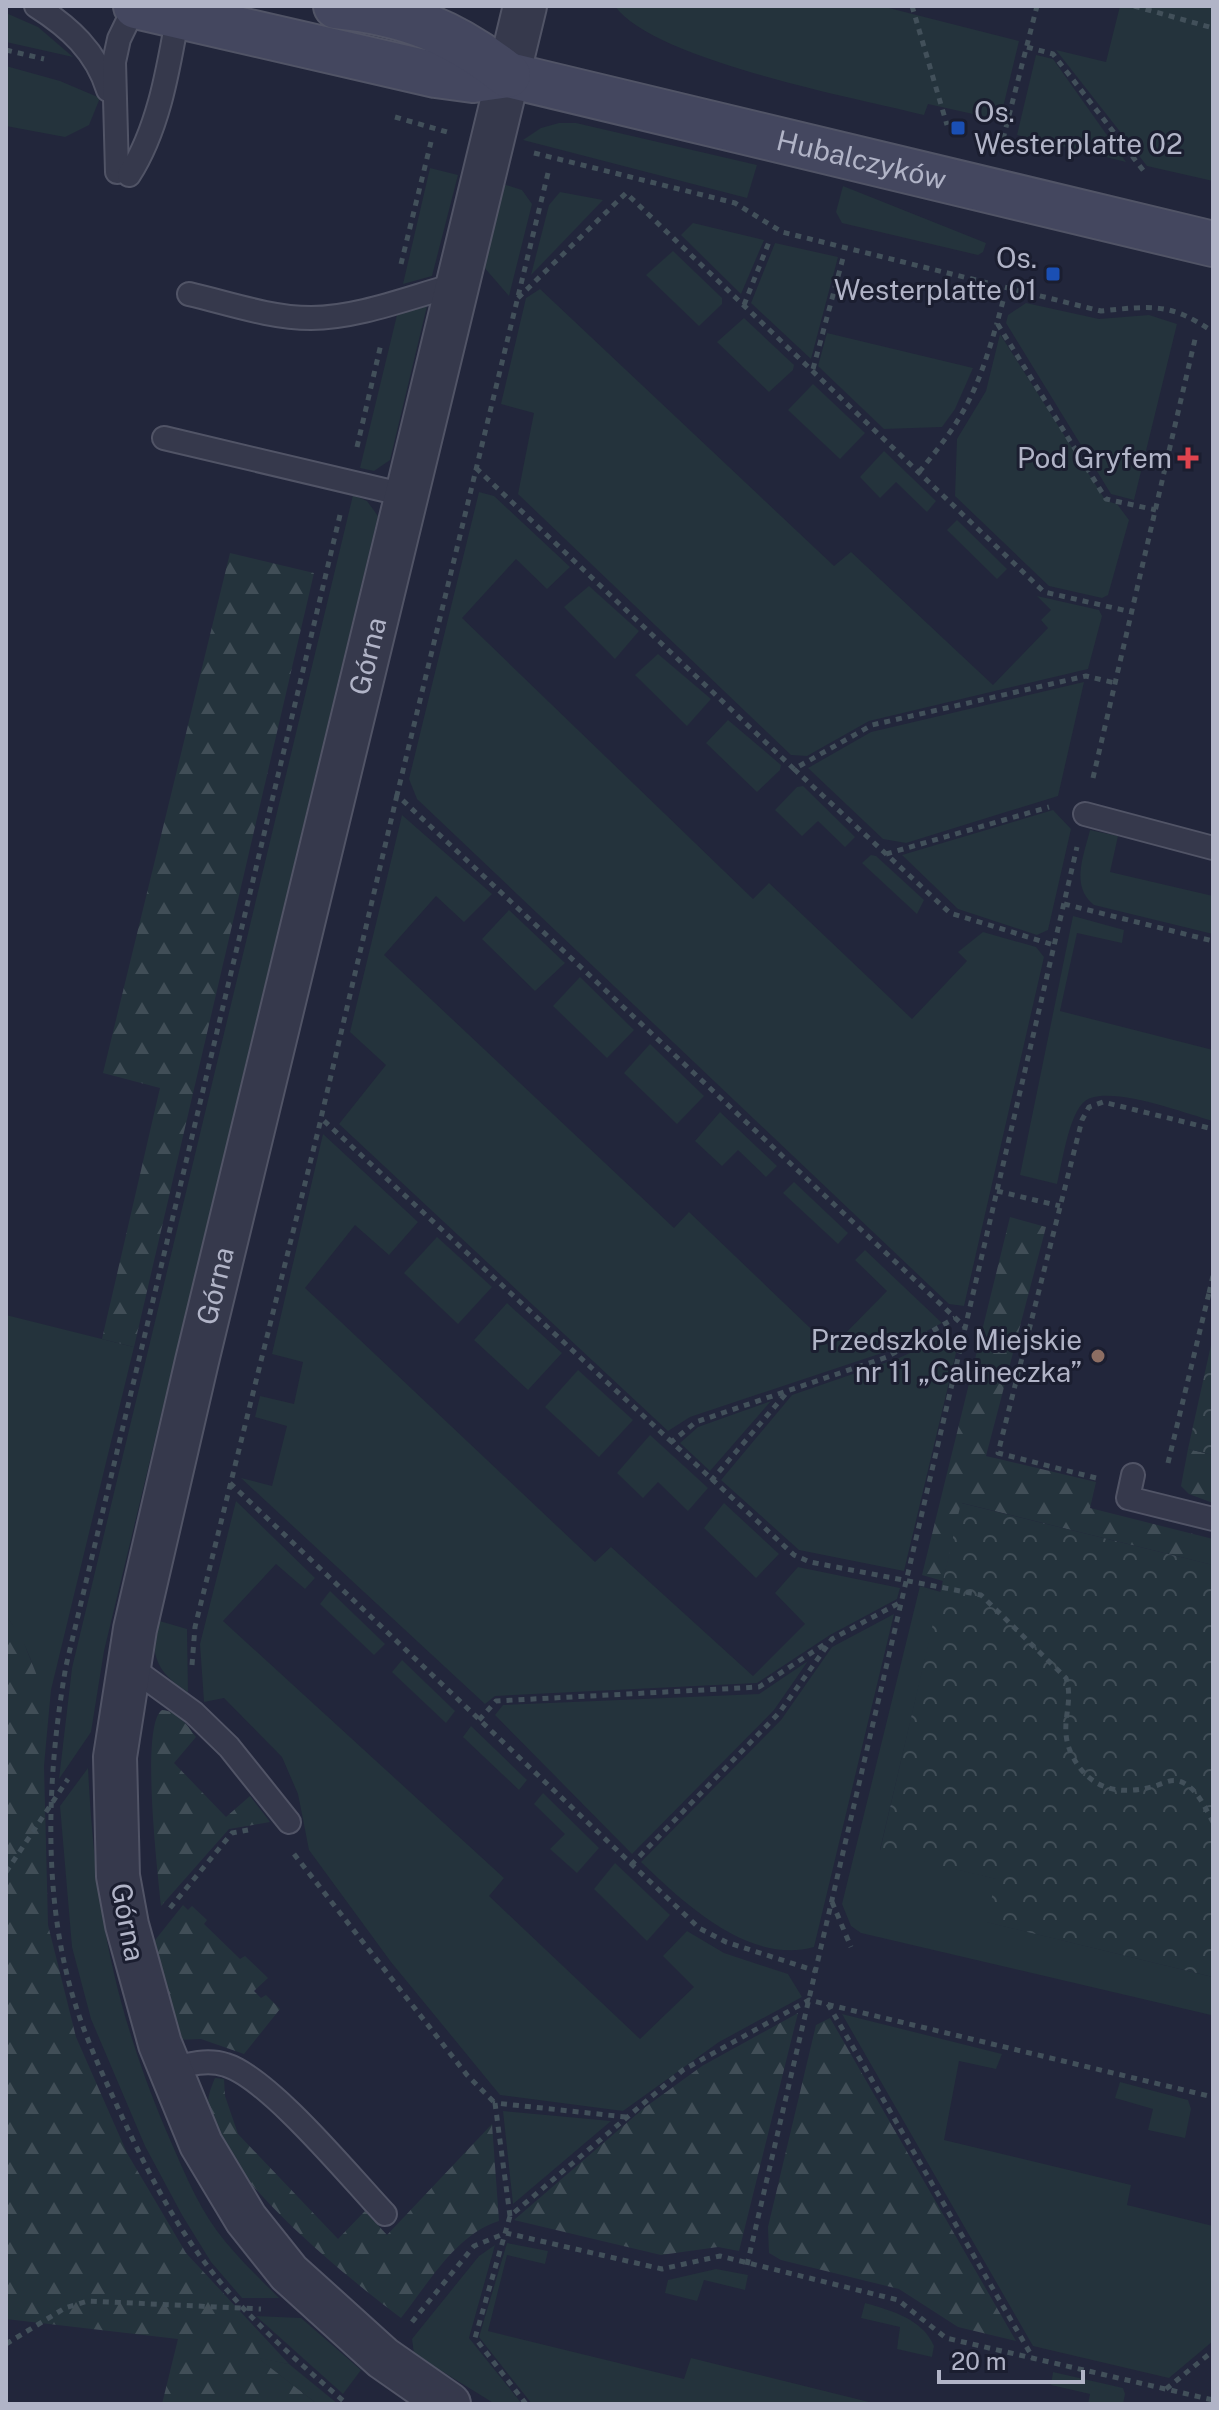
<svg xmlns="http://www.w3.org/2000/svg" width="1219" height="2410" font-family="'Public Sans',sans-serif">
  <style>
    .green { fill: #24333c }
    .forest { fill: url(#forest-firs) }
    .park { fill: url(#park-crowns) }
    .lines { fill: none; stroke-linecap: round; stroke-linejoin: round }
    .lane-casing { stroke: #515466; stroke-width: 26 }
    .street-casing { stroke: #515466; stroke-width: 46 }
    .secondary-casing { stroke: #515466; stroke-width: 48 }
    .path { stroke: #42505a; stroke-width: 5; stroke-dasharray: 6 6; stroke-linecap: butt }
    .lane { stroke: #36394c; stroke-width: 22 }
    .street { stroke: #36394c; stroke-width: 42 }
    .secondary { stroke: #44475f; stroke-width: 44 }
    .transit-dot { fill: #1a4fb4; stroke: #1b1e30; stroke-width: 3 }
    .health-dot { fill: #e0444e; stroke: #1b1e30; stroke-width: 3 }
    .education-dot { fill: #8d6e63; stroke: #1b1e30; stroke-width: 3 }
    .labels { text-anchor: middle; stroke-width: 6; stroke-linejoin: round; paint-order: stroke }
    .poi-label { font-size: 28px; fill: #b1b4c7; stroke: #1b1e30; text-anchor: end }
    .street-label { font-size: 28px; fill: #b1b4c7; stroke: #1b1e30 }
  </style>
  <defs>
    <pattern id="forest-firs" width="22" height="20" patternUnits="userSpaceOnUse" patternTransform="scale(2)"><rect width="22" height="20" fill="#24333c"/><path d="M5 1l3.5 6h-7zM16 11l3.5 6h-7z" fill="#414e57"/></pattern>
    <pattern id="park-crowns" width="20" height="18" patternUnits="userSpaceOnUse" patternTransform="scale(2)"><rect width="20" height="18" fill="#24333c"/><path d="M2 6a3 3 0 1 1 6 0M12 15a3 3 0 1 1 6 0" fill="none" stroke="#414e57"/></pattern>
  </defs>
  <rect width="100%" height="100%" fill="#22263b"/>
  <g class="green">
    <path d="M615,6H881L1019,41L1000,120L928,104L924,115C856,98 653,60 615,6Z"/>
    <polygon points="1120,6 1213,6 1213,181 1147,166 1056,50 1106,62"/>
    <polygon points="6,13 38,27 73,57 6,42"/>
    <polygon points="1036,55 1053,59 1126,162 1017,135"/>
    <polygon points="6,66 60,81 100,98 89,125 65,137 6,126"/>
    <polygon points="559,123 576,123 757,165 747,198 523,140 541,128"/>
    <polygon points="430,168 458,175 432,276 403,284"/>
    <polygon points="503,184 522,190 532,204 509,296 483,266"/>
    <polygon points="843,186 986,243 983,252 978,255 842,223 836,212"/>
    <polygon points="560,192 603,200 531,275 549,205"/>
    <polygon points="693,223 764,240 741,294 681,235"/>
    <polygon points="775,243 838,257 811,359 751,303"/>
    <polygon points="673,251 722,298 722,304 699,326 646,275"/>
    <polygon points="540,289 834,566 851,552 993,685 1048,628 1041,620 1051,610 1037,596 1099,610 1102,616 1088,669 869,721 807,756 791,755 518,494 534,413 501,404 526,298"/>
    <polygon points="1026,303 1099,319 1149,315 1177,324 1134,500 1111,494 1006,323 1008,315"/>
    <polygon points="427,306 390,460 374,471 360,468 397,315"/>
    <polygon points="744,318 794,365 793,370 769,392 717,342"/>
    <polygon points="827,333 973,368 955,409 942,427 884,429 818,366"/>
    <polygon points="1000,334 1106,501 1117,504 1129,520 1108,595 1102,598 1049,586 955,496 957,439 986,391"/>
    <polygon points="813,384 865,433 840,459 788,410"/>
    <polygon points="884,451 936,501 927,512 896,482 880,498 860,477"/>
    <polygon points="479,492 494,496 570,567 547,589 516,559 462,618 753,899 769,883 912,1019 967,961 958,952 983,932 1036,947 1044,957 964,1306 949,1304 417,799 409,779"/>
    <polygon points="353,495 367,501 378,516 104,1651 91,1732 59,1779 72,1668"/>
    <polygon points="957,520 1007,569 997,579 947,530"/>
    <polygon points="589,586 639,631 615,659 564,607"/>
    <polygon points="658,654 711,699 687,726 635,675"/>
    <polygon points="1084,682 1058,796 906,843 883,839 808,768 871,732"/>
    <polygon points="728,720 781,765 780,770 757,792 706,743"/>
    <polygon points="803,786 855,837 845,847 818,821 802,836 775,810 797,787"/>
    <polygon points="1053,810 1071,829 1048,930 1037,935 958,909 902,855"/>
    <polygon points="402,815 492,894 464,922 436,896 384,955 674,1228 689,1212 831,1348 887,1291 855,1260 865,1250 942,1323 888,1351 690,1417 668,1431 339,1124 386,1065 350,1032"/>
    <path d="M1090,830L1118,836L1110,872L1213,896V934L1094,905C1070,886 1084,855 1090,830Z"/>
    <polygon points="871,855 876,856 924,900 917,914 862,863"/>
    <polygon points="509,910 565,963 535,991 482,939"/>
    <path d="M1073,916L1124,930L1122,943L1077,933L1060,1011L1213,1050V1121C1184,1113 1108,1084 1085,1101C1069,1113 1062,1164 1057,1184L1020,1175Z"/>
    <polygon points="580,977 634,1030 607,1058 553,1006"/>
    <polygon points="650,1044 704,1096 677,1124 624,1073"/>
    <polygon points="720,1112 777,1166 766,1177 738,1150 722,1166 695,1141"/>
    <polygon points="323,1134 418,1222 389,1255 355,1225 305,1288 595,1562 611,1547 753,1676 805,1624 775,1593 798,1567 900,1588 897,1599 830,1635 757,1683 495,1696 485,1704 241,1478 272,1486 287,1426 255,1417 260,1396 294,1404 303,1362 272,1354"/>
    <polygon points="794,1182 848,1233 838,1244 783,1193"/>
    <polygon points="437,1237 492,1287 458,1324 404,1273"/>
    <polygon points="507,1303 562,1353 528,1390 474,1340"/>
    <path d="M6,1315L134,1347L51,1690L42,1788C42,1719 50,1675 6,1616Z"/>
    <polygon points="950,1334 956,1353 904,1571 799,1550 721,1480 792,1395 899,1358"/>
    <polygon points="578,1370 633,1420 599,1457 545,1407"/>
    <polygon points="771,1401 710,1471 680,1443 698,1427"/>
    <polygon points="650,1435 708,1488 688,1511 658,1482 643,1498 617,1473"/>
    <polygon points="236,1501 315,1578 305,1589 276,1564 223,1621 504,1878 489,1896 640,2039 694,1987 663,1956 687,1931 724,1953 788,1974 802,1997 719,2042 623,2111 500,2095 391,1962 309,1850 298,1794 282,1757 224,1698 204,1702 200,1644"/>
    <polygon points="724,1503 779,1554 756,1578 704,1528"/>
    <polygon points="920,1586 941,1592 880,1850 997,1879 987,1922 1213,1977 1211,2015 861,1933 851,1926 842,1904"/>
    <polygon points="330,1591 385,1644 374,1655 320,1604"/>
    <path d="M894,1614L814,1947C749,1965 684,1903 641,1862L781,1720L832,1647Z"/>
    <path d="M156,1620L187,1629L188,1692C158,1675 149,1654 156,1620Z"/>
    <polygon points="402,1660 455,1711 446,1723 392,1672"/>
    <polygon points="808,1661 774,1710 632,1854 495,1715 503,1705 759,1694"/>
    <polygon points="471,1726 527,1780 519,1790 463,1737"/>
    <path d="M88,1768C95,1904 112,2001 165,2128C180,2162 195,2201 217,2231C235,2255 258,2277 279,2298H242L211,2262L182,2215L145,2146L91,2019L72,1947L60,1806Z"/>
    <polygon points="543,1793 599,1848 577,1873 550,1849 565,1834 534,1804"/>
    <polygon points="615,1863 670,1915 647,1941 594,1889"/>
    <polygon points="842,2014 1002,2054 996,2069 959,2061 944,2140 1131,2185 1127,2205 1213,2226 1213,2341 1169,2378 1033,2346"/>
    <polygon points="1120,2082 1188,2100 1191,2109 1185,2138 1148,2130 1153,2109 1115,2098"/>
    <polygon points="503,2111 611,2121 513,2204"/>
    <polygon points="507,2243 548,2251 545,2264 507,2255 488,2331 684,2379 691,2358 877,2404 532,2404 479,2337"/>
    <polygon points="495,2245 469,2338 522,2404 495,2404 414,2354 412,2339 479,2256"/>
    <polygon points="716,2269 748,2275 745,2290 704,2280 697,2301 665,2293 668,2280"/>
    <path d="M865,2303C890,2310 923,2319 934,2346L932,2357L897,2349L900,2327L861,2318Z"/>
    <polygon points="256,2316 301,2318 361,2370 343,2394"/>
    <polygon points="256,2357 289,2364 338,2404 317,2404"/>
    <polygon points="1053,2372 1123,2388 1125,2394 1123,2404 1088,2404 1090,2394 1051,2385"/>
  </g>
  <g class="forest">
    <polygon points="230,553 314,573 134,1347 102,1339 160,1088 103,1073"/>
    <polygon points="1010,1217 1046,1227 986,1456 1096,1482 1090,1508 1213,1539 1213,1565 962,1503 943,1581 922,1575"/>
    <polygon points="1188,1449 1213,1455 1213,1503 1189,1494 1181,1486"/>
    <polygon points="6,1616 21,1636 42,1688 48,1925 76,2037 127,2153 186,2253 289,2364 258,2358 317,2404 162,2404 178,2339 6,2319"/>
    <path d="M162,1710C178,1711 187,1725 196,1737L174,1763L226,1817L250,1796L270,1822L229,1829L161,1906C158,1875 140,1725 162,1710Z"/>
    <polygon points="183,1905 188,1910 192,1906 207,1920 204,1924 240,1959 245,1956 268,1978 254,1991 261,1998 266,1995 280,2009 244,2054 201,2039 174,2040 148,1949"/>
    <polygon points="798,2013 739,2251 718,2247 661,2255 514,2220 644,2108 702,2066"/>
    <polygon points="830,2018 1016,2341 958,2327 899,2289 781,2260 769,2253 768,2227 816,2025"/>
    <path d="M215,2078L224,2079L225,2096L238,2134L338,2239L365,2211L387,2235L492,2124L499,2221C456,2234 428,2284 401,2318C348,2278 223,2178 209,2113C206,2100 210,2090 215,2078Z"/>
  </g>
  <g class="park">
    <polygon points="1213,1336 1213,1455 1188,1449"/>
    <polygon points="961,1503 1213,1565 1213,1977 986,1922 996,1879 880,1851"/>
  </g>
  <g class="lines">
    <g class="lane-casing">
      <g id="lane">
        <path d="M36,6C69,27 96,51 108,90"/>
        <polyline points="117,172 114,62 119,39 135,6"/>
        <path d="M129,175C160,127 169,64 179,9"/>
        <path d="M189,294C228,303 270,318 311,318C358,318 410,297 455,285"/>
        <polyline points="164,438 405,495"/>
        <polyline points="1085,814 1213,848"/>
        <polyline points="1133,1475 1128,1498 1213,1519"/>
        <polyline points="128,1665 194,1713 229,1747 289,1822"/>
        <path d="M171,2069C189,2064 208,2059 226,2065C269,2078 351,2178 385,2214"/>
      </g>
    </g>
    <g class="street-casing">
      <g id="street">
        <path id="s1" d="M449,2404L383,2358L289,2273L246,2219L201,2144L160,2044L127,1925L118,1876L115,1757L135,1629L197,1361L525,6"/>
      </g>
    </g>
    <g class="secondary-casing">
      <g id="secondary">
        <path id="s2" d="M136,6L436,75L473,80L508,75L1213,244"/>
        <path d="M336,6C406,13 454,32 508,75"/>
      </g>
    </g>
    <g class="path">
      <polyline points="912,6 947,125"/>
      <polyline points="1134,6 1213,28"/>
      <polyline points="1027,47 1053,54 1146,174"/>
      <polyline points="6,50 44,59"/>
      <polyline points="395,117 447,132"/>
      <polyline points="1003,139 1037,6"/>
      <path d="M534,153L735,203L782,232L1101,311C1151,306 1170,302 1213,332"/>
      <polyline points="548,173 397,795 965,1327"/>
      <polyline points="401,264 431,142"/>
      <polyline points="518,298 626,193 1044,592 1132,612"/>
      <polyline points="1003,301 997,323 1106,499 1156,510"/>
      <polyline points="744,305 769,242"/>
      <polyline points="813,369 843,258"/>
      <polyline points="357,447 381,344"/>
      <polyline points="476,468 794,769 872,725 1086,676 1115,683"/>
      <path d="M919,472C965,417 977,392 997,323"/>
      <path d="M340,515L66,1666C46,1779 41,1912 81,2021C93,2055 109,2088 124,2121C148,2172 174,2223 209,2268C249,2320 297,2361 347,2404"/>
      <polyline points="794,769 950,913 1054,945"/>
      <polyline points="1093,778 1196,335"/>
      <path d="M397,795L321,1118L794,1555L810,1562L981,1595L1066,1678C1075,1706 1057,1725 1072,1755C1089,1790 1120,1796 1155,1786C1162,1784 1170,1779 1178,1781C1196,1785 1205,1808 1213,1822"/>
      <polyline points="886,854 1049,807"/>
      <polyline points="1064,904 1213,941"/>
      <polyline points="997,1191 1060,1206"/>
      <polyline points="1209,1293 1213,1276"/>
      <polyline points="670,1443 696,1422 887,1357 955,1318"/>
      <polyline points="1168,1463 1209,1293 1213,1294"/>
      <polyline points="1096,1478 998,1453 1082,1120 1089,1107 1103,1102 1213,1129"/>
      <polyline points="711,1481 789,1390"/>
      <polyline points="230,1483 699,1928 726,1942 816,1971"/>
      <polyline points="192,1665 195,1627 321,1119"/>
      <polyline points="479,1720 496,1701 759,1687 828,1642"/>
      <polyline points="294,1854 467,2075 495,2103"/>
      <polyline points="631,1865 779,1713 832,1639 901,1602"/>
      <polyline points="6,1872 68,1779"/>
      <polyline points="832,1902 851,1947"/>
      <polyline points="170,1908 232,1833 248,1830"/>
      <polyline points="828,2004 1033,2358"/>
      <polyline points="510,2216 495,2103 626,2117"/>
      <polyline points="747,2265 1077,847"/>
      <polyline points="412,2322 474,2246 506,2233 662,2269 720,2256 898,2300 946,2338 1213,2400"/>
      <polyline points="6,2344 65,2308 88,2301 261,2309"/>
      <polyline points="1166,2389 1213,2351"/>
      <polyline points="526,2404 475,2338 510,2216 683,2070 809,2000 1213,2097"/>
    </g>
    <use href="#lane" class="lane"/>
    <use href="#street" class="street"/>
    <use href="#secondary" class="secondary"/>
  </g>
  <g class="transit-dot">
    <rect x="950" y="120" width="16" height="16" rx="4"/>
    <rect x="1045" y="266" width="16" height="16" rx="4"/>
  </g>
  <path class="health-dot" d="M1184 446h8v8h8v8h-8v8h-8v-8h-8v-8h8z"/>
  <circle class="education-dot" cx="1098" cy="1356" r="8"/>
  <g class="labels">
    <g class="poi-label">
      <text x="974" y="122" text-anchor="start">Os.<tspan x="974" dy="32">Westerplatte 02</tspan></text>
      <text x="1037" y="268">Os.<tspan x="1037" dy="32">Westerplatte 01</tspan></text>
      <text x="1172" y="468">Pod Gryfem</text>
      <text x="1082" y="1350">Przedszkole Miejskie<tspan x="1082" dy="32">nr 11 „Calineczka”</tspan></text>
    </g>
    <g class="street-label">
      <text dy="10" stroke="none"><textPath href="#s2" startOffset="744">Hubalczyków</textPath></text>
      <text dy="10" stroke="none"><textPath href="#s1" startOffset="1894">Górna</textPath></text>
      <text dy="10" stroke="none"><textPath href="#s1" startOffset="1246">Górna</textPath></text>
      <text transform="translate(128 1922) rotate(79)" y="10">Górna</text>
    </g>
  </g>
  <rect width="1219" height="2410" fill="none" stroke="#b1b4c7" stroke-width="16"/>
  <path d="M939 2370v12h144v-12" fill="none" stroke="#b1b4c7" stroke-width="4"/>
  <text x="951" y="2370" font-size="24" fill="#b1b4c7" stroke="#1b1e30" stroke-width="6" paint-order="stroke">20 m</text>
</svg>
